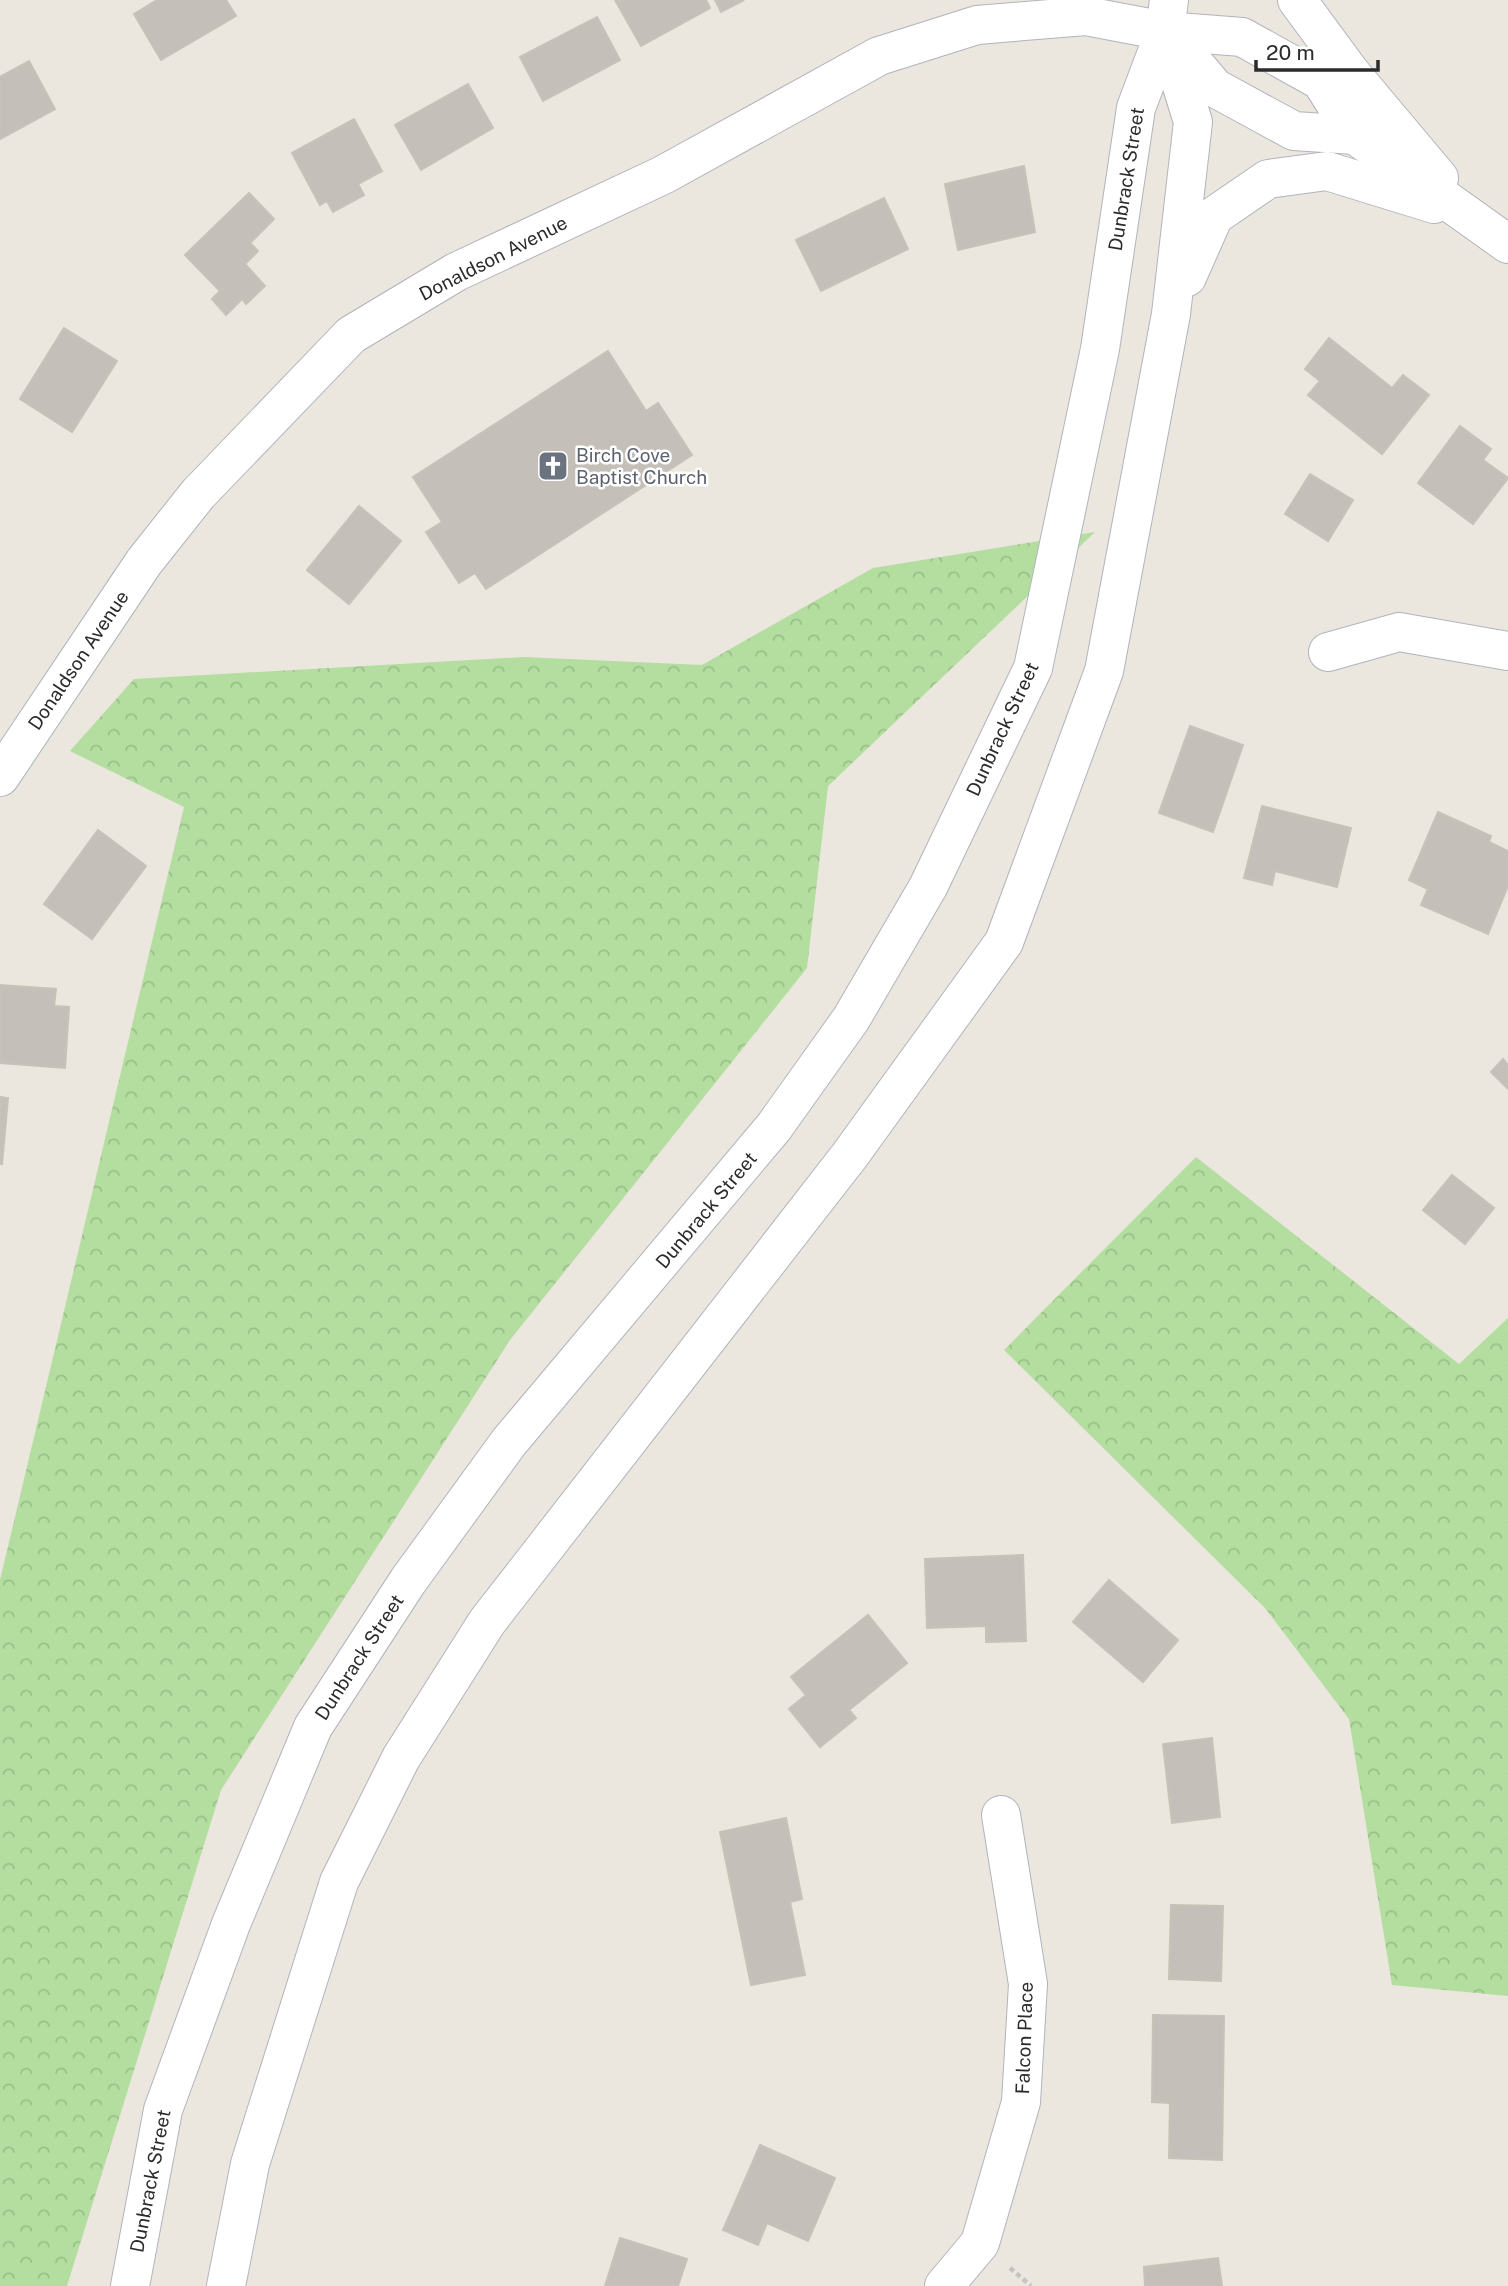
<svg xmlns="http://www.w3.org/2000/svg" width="1508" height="2286" font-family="'Public Sans',sans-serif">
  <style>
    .forest { fill: url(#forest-crowns) }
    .building { fill: #c4c0b9; stroke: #c7c2b8; stroke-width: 2 }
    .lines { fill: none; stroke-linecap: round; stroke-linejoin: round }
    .street-casing { stroke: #b1b4bd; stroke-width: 40 }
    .secondary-casing { stroke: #b1b4bd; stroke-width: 40 }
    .path { stroke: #c4c4c4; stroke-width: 4.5; stroke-dasharray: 5 3.5; stroke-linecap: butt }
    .street { stroke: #fff; stroke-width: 38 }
    .secondary { stroke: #fff; stroke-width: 38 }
    .labels { text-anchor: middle; stroke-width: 5; stroke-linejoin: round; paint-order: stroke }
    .street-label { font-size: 19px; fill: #2b2b2b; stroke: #fff }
    .worship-label { font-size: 19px; fill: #5b616d; stroke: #fff; text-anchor: start }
  </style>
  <defs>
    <pattern id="forest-crowns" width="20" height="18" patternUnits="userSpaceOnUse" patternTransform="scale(1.75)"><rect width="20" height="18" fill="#b3de9f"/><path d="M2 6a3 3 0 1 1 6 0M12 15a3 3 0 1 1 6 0" fill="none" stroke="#9abf89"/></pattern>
  </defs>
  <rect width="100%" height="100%" fill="#ebe6de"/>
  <g class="forest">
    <polygon points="1095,532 828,786 807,968 510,1340 221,1790 67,2286 0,2286 0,1580 184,807 70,751 134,679 524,657 702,665 873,568"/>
    <polygon points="1196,1157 1459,1364 1508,1318 1508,1996 1392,1985 1349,1719 1265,1608 1004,1350"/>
  </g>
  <g class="building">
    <polygon points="157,0 226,0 236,16 161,60 134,14"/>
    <polygon points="615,0 706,0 710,8 641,46"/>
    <polygon points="715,0 744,0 721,12"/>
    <polygon points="597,17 620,60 543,101 520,57"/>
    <polygon points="29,61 55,109 0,139 0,77"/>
    <polygon points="468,84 493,128 421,170 395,125"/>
    <polygon points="354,119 382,171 358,184 364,195 333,212 327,201 320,205 292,153"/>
    <polygon points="1024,166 1035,232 958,250 945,184"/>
    <polygon points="249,193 274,219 250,243 258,251 245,264 265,286 246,304 242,299 226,315 212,299 220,291 185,255"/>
    <polygon points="884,198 908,249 821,291 796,240"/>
    <polygon points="64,328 117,361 72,432 20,399"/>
    <polygon points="1329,338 1392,388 1403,375 1429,395 1382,454 1308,395 1320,381 1305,369"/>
    <polygon points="608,351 646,411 658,403 692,455 486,589 475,573 459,583 426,532 442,522 413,477"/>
    <polygon points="1460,426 1491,449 1483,460 1508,478 1473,524 1418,483"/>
    <polygon points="1310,474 1353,500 1328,541 1285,514"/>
    <polygon points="359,506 401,541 349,604 307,570"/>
    <polygon points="1190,726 1243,745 1213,832 1159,813"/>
    <polygon points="1262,806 1351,828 1337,887 1275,871 1272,885 1244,878"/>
    <polygon points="1438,812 1491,836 1489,842 1508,851 1508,886 1488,934 1421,905 1428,889 1409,880"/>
    <polygon points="98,830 146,866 92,939 44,904"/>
    <polygon points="0,985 56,989 54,1006 69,1007 65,1068 0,1063"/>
    <polygon points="1503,1059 1508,1065 1507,1088 1491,1072"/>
    <polygon points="0,1097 8,1098 2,1164 0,1164"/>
    <polygon points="1452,1175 1494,1208 1465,1244 1423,1210"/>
    <polygon points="1023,1555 1026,1641 986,1642 986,1626 927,1628 925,1559"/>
    <polygon points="1109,1580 1178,1640 1143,1682 1073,1622"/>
    <polygon points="868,1615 907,1663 849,1710 856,1718 820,1747 789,1709 806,1695 791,1677"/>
    <polygon points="1212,1738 1220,1817 1172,1823 1163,1744"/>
    <polygon points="786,1818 802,1899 790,1902 805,1975 751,1985 720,1832"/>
    <polygon points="1171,1905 1223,1906 1221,1981 1169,1979"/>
    <polygon points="1153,2015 1224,2016 1222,2160 1169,2158 1170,2103 1152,2102"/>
    <polygon points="760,2145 835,2178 808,2241 767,2223 758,2245 723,2230"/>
    <polygon points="620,2238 687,2259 678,2286 605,2286"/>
    <polygon points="1218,2258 1222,2286 1145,2286 1144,2267"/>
  </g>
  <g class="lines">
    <g class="street-casing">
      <g id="street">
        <polyline points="1328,652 1399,632 1508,651"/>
        <polyline points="0,777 144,562 198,494 351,335 456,272 663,175 879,56 977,25 1086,16 1165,31"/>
        <polyline points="944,2286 980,2243 1021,2102 1028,1984 1001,1815"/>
      </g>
    </g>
    <g class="secondary-casing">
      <g id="secondary">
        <polyline points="1297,0 1350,72 1439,178"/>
        <polyline points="1165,31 1242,37 1321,81 1355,135 1508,244"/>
        <polyline points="1174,40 1215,88 1294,131 1355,135"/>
        <polyline points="1187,277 1214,216 1268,179 1327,171 1434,204"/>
        <polyline points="130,2286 163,2110 231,1924 313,1727 408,1581 509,1442 774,1127 851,1019 928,887 1033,668 1100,349 1136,108 1165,31 1169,0"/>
        <polyline points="226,2286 250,2164 339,1882 401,1758 487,1622 850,1155 1004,942 1104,671 1171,314 1193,122 1165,31"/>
      </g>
    </g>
    <polyline class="path" points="1010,2268 1031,2286"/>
    <use href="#street" class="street"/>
    <use href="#secondary" class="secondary"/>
  </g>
  <defs>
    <g id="church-square" transform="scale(1.575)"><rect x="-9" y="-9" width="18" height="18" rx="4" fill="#6b7280" stroke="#fff"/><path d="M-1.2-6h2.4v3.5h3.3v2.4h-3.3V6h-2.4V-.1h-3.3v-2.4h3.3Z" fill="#fff"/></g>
  </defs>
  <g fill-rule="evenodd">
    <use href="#church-square" x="553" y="466"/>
  </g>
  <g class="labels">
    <g class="street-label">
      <text transform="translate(1126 179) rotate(-81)" y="7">Dunbrack Street</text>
      <text transform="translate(493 258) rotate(-27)" y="7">Donaldson Avenue</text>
      <text transform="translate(78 660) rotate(-56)" y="7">Donaldson Avenue</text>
      <text transform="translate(1002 729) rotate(-65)" y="7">Dunbrack Street</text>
      <text transform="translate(706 1210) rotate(-50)" y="7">Dunbrack Street</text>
      <text transform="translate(359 1657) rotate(-57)" y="7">Dunbrack Street</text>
      <text transform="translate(1024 2038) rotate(-88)" y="7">Falcon Place</text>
      <text transform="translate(150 2181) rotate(-79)" y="7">Dunbrack Street</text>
    </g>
    <g class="worship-label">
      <text x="576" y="462">Birch Cove<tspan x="576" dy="22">Baptist Church</tspan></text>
    </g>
  </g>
  <path d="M1256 60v10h122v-10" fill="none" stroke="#2b2b2b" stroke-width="3.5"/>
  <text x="1266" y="60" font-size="21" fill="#2b2b2b" stroke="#ffffff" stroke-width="5" paint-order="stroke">20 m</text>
</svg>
